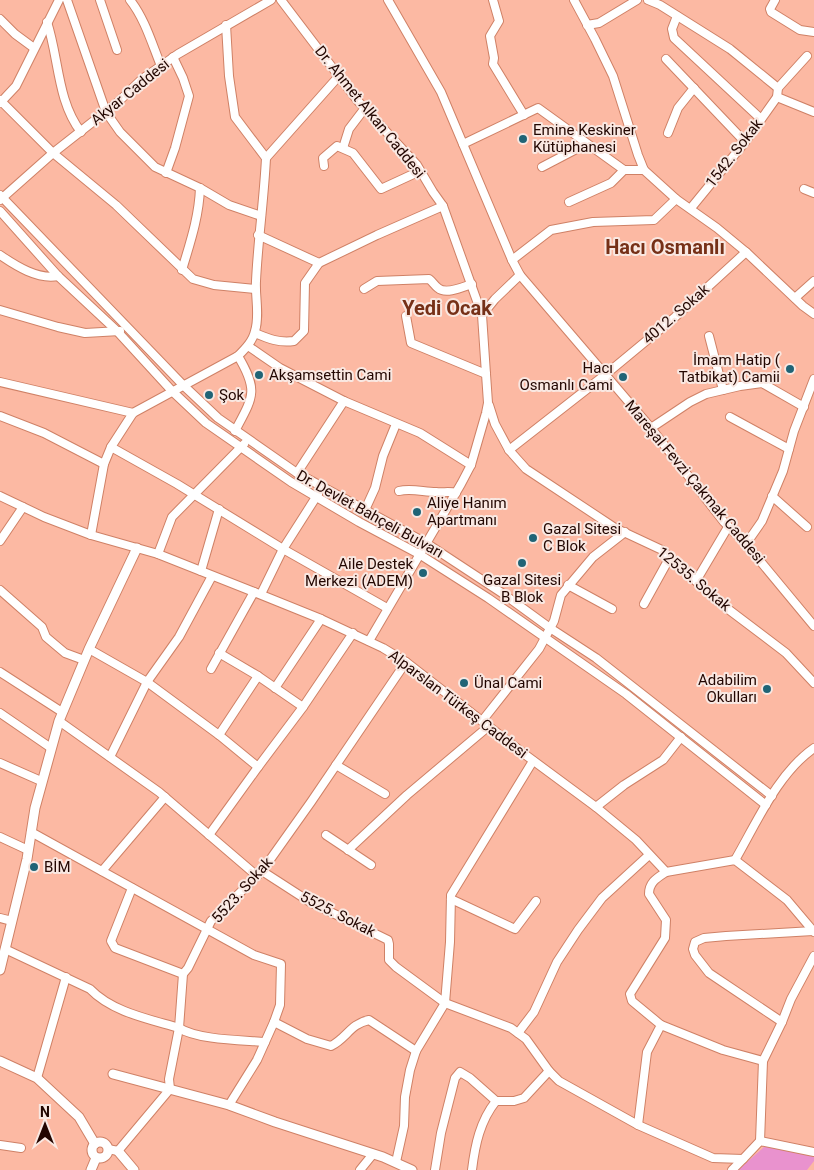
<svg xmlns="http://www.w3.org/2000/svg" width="814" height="1170" font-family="Roboto,sans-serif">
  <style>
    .green { fill: #e992ce }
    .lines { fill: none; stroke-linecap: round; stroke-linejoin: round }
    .minor-casing { stroke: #cf8166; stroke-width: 10 }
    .tertiary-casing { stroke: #cf8166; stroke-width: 11 }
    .minor { stroke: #fff; stroke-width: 8 }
    .tertiary { stroke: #fff; stroke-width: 9 }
    .poi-dot { fill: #206476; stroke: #f9e8e2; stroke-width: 2 }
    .labels { text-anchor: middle; stroke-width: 4; stroke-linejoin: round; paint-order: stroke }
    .street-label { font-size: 15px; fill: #220601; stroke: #f9e8e2 }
    .poi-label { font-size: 15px; fill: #220601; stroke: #f9e8e2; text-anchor: start }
    .district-label { font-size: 20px; font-weight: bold; fill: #763017; stroke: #f9e8e2 }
  </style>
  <rect width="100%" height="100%" fill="#fcb9a3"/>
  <polygon class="green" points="765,1146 814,1156 814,1161 807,1170 738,1170"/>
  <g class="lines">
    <g class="minor-casing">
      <g id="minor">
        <polyline points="67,0 106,112 120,132 155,167 200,188 229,205 261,216"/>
        <polyline points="100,0 117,50"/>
        <path d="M130,0C145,19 152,44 161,66"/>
        <polyline points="281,0 357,100 417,165 433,192 443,206 482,315 486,374 488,403 486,413 471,465 461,484 369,641"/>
        <polyline points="388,0 441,92 512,260 520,275 651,428 724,522 746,544 814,626"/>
        <polyline points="493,0 499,21 490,36 494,58 493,64 524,115"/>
        <polyline points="574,0 595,39 613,76 638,155 644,170 676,199 717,228 746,252 803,306 814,314"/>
        <polyline points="648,0 660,5 730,49 778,88"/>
        <polyline points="775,0 770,9 771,12 800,30 814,32"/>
        <polyline points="677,16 672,29 674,38 761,119"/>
        <polyline points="0,19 15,34 34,48"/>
        <path d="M47,22C59,58 57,101 81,132"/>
        <polyline points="587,25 599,23 637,0"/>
        <polyline points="666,59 745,142"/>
        <polyline points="777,97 814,112"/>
        <polyline points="0,100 53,153 116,205 193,279 214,285 255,289"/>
        <polyline points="0,103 16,86 59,0"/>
        <polyline points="668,133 678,108 694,88"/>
        <polyline points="463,144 538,108 624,170 644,170"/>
        <polyline points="343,148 349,129 365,108"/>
        <polyline points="266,158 338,77"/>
        <polyline points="324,166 323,158 337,146 353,153 381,189 420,171"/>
        <polyline points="542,167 586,144"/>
        <polyline points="166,173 175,148 189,96 183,78 173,57"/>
        <polyline points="804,189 814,193"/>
        <polyline points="0,195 183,385 218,418 297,473 426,543 502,593 550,628 596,658 772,796"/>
        <polyline points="0,200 53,153 118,102 142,79 178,54 271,0"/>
        <polyline points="569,202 611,183 624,170"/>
        <polyline points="691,208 745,142 777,97 778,88 807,56"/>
        <polyline points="0,211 58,276 117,331 172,391 206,423 291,482 359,522 419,554 488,598 626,694 766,805"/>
        <polyline points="258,235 319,263 377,235 443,206"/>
        <path d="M0,255C16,266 38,280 58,276"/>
        <polyline points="512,260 551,230 593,222 654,220 676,199"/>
        <path d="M182,270C190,243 199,217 200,188"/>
        <path d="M364,289L377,281L429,279C433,282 434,285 438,288C446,295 463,287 472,284"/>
        <polyline points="795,298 814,281"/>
        <polyline points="0,310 58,327 85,333 120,331"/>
        <polyline points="482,315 495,299 520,275"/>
        <polyline points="406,316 411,343 486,374"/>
        <path d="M255,333C269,339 279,343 294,341L304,331L305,283L319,263"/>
        <polyline points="709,336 723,390"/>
        <polyline points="248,346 280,368 344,401"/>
        <polyline points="0,382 133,413"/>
        <polyline points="489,405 495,424 509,450 526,469 615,528 662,550 720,603 786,653 814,683"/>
        <polyline points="0,416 44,433 104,464"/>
        <polyline points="730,417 789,449"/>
        <polyline points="651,428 690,402 706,394 740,386 762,383 804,407"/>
        <path d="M235,431C253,397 259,391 238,356"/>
        <polyline points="111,447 177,484 283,549 387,608"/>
        <polyline points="509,450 605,375 675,317 746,252"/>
        <polyline points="297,473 344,401 420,433 471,465"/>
        <path d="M399,491C411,488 424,492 436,492C443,493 449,491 456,493"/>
        <polyline points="0,496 44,517 91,535 158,554 254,592 321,619 383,648 406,662 527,756 596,807 636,840 666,872 735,860 787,900 814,932"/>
        <polyline points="772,496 807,527"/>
        <polyline points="365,510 375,488 383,456 396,424"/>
        <path d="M91,535L104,464L111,447L133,413L238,356C245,349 253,341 255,331C260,315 255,298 256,281C258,240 264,199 266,158L235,117L229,76L226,25"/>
        <polyline points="0,541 23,507"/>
        <polyline points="746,544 762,521 783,471 794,431 814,379"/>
        <polyline points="158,554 172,517 244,444"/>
        <polyline points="201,571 219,509"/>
        <polyline points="696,581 728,527"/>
        <polyline points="568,585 612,609"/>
        <polyline points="0,590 42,627 46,637 65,653 84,660"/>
        <polyline points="261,594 283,549 318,494"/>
        <polyline points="644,604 670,557"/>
        <polyline points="89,649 147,682 219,735 258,767 303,707 353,633"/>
        <polyline points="219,653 258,676 303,707"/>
        <polyline points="211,669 254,592"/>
        <polyline points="0,672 62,712"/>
        <polyline points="275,688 321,619"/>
        <polyline points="0,713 51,748"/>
        <polyline points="59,721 159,792 257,876"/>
        <polyline points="482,721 539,649 554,621 561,595 593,557 625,532"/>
        <polyline points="219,735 258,676"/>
        <polyline points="110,757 147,682 179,637 212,576"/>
        <polyline points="0,763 41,781"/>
        <polyline points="336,765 385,794"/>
        <polyline points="596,807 624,785 663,760 681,737"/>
        <polyline points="31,832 254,955 281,964 280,1005 274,1022 257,1060 229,1105"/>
        <polyline points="209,835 258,767"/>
        <polyline points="326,835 371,865"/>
        <polyline points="0,837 28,850"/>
        <polyline points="348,850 407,795 489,726"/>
        <path d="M735,860C757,822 778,773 814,748"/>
        <polyline points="102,871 165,797"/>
        <polyline points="262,871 310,902 388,940 389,944 389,960 396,967 445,1003 511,1028 526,1039 549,1071 559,1081 638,1125 713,1158 743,1159 732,1170"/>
        <polyline points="132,888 111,941 115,948 183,974"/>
        <polyline points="451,899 515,929 536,901"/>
        <polyline points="0,918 12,921"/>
        <path d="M5,949L90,989C112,1012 149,1019 179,1028C198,1040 242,1040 265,1042"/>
        <path d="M274,1022L307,1039L331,1046C347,1038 350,1024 369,1020L416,1051"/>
        <polyline points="782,1022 709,973 695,955 693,949 695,942 704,938 726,936 813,931"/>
        <polyline points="661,1025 723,1050 763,1061"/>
        <polyline points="518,1033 534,1012 557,962 578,930 602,898 649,855"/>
        <polyline points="37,1078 66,977"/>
        <path d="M638,1125L647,1052L661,1025L632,1001L630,994L665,938L666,920L649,894C649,882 657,878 666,872"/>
        <polyline points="760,1141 763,1061 782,1022 791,999 814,956"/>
        <polyline points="0,1145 21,1148"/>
        <polyline points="108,1149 118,1151 170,1089 169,1079 179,1028 183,974 188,968 211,921 262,871 311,802 406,662"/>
        <polyline points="743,1159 760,1141 814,1152"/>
        <polyline points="396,1162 404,1126 405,1097 410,1070 416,1051 445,1003 450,942 451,895 533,761"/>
        <polyline points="360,1170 373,1154"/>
        <polyline points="435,1170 441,1133 455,1078 460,1072 470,1078 496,1101"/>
        <path d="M472,1170C475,1145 480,1121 496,1101H514L524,1098L549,1071"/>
      </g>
    </g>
    <g class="tertiary-casing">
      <g id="tertiary">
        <polyline points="0,970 27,859 35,808 59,721 89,649 137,548"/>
        <polyline points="0,1061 37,1078 79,1117 95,1144"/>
        <polyline points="113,1074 229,1105 275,1122 383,1157 412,1170"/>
        <circle cx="100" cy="1150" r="8"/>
        <polyline points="118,1151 134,1170"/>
        <polyline points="91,1170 96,1158"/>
      </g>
    </g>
    <use href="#minor" class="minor"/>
    <use href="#tertiary" class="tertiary"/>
  </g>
  <g class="poi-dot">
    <circle cx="523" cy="139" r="5"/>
    <circle cx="790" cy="369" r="5"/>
    <circle cx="259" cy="375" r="5"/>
    <circle cx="623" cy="377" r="5"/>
    <circle cx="209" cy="395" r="5"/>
    <circle cx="417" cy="512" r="5"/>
    <circle cx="533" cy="538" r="5"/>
    <circle cx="522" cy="563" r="5"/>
    <circle cx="423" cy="573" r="5"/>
    <circle cx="464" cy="683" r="5"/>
    <circle cx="767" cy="689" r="5"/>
    <circle cx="34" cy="867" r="5"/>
  </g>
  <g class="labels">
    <g class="street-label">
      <text transform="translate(130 92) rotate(-39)" y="5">Akyar Caddesi</text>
      <text transform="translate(370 112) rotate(51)" y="5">Dr. Ahmet Alkan Caddesi</text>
      <text transform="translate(734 153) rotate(-52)" y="5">1542. Sokak</text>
      <text transform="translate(676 314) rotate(-41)" y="5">4012. Sokak</text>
      <text transform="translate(695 482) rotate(50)" y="5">Mareşal Fevzi Çakmak Caddesi</text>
      <text transform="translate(370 514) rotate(29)" y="5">Dr. Devlet Bahçeli Bulvarı</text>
      <text transform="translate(694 579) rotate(40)" y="5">12535. Sokak</text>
      <text transform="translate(458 704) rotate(37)" y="5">Alparslan Türkeş Caddesi</text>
      <text transform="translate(242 890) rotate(-48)" y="5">5523. Sokak</text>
      <text transform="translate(338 914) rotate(27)" y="5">5525. Sokak</text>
    </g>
    <g class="poi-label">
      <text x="533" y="135">Emine Keskiner<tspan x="533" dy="17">Kütüphanesi</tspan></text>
      <text x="780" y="365" text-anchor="end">İmam Hatip (<tspan x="780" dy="17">Tatbikat) Camii</tspan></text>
      <text x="613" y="373" text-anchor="end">Hacı<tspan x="613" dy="17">Osmanlı Cami</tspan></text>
      <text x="269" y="380">Akşamsettin Cami</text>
      <text x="219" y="400">Şok</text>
      <text x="427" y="508">Aliye Hanım<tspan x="427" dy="17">Apartmanı</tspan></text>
      <text x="543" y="534">Gazal Sitesi<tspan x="543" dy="17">C Blok</tspan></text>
      <text x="413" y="569" text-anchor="end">Aile Destek<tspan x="413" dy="17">Merkezi (ADEM)</tspan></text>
      <text x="522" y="585" text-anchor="middle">Gazal Sitesi<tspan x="522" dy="17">B Blok</tspan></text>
      <text x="757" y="685" text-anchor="end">Adabilim<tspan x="757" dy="17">Okulları</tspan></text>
      <text x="474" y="688">Ünal Cami</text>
      <text x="44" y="872">BİM</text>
    </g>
    <g class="district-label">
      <text x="665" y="254">Hacı Osmanlı</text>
      <text x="447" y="315">Yedi Ocak</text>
    </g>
  </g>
  <g transform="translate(45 1125)" stroke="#f9e8e2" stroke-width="4" paint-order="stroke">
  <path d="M0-4L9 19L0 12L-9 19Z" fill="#220601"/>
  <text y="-8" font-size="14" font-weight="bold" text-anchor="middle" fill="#220601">N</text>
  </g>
</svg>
